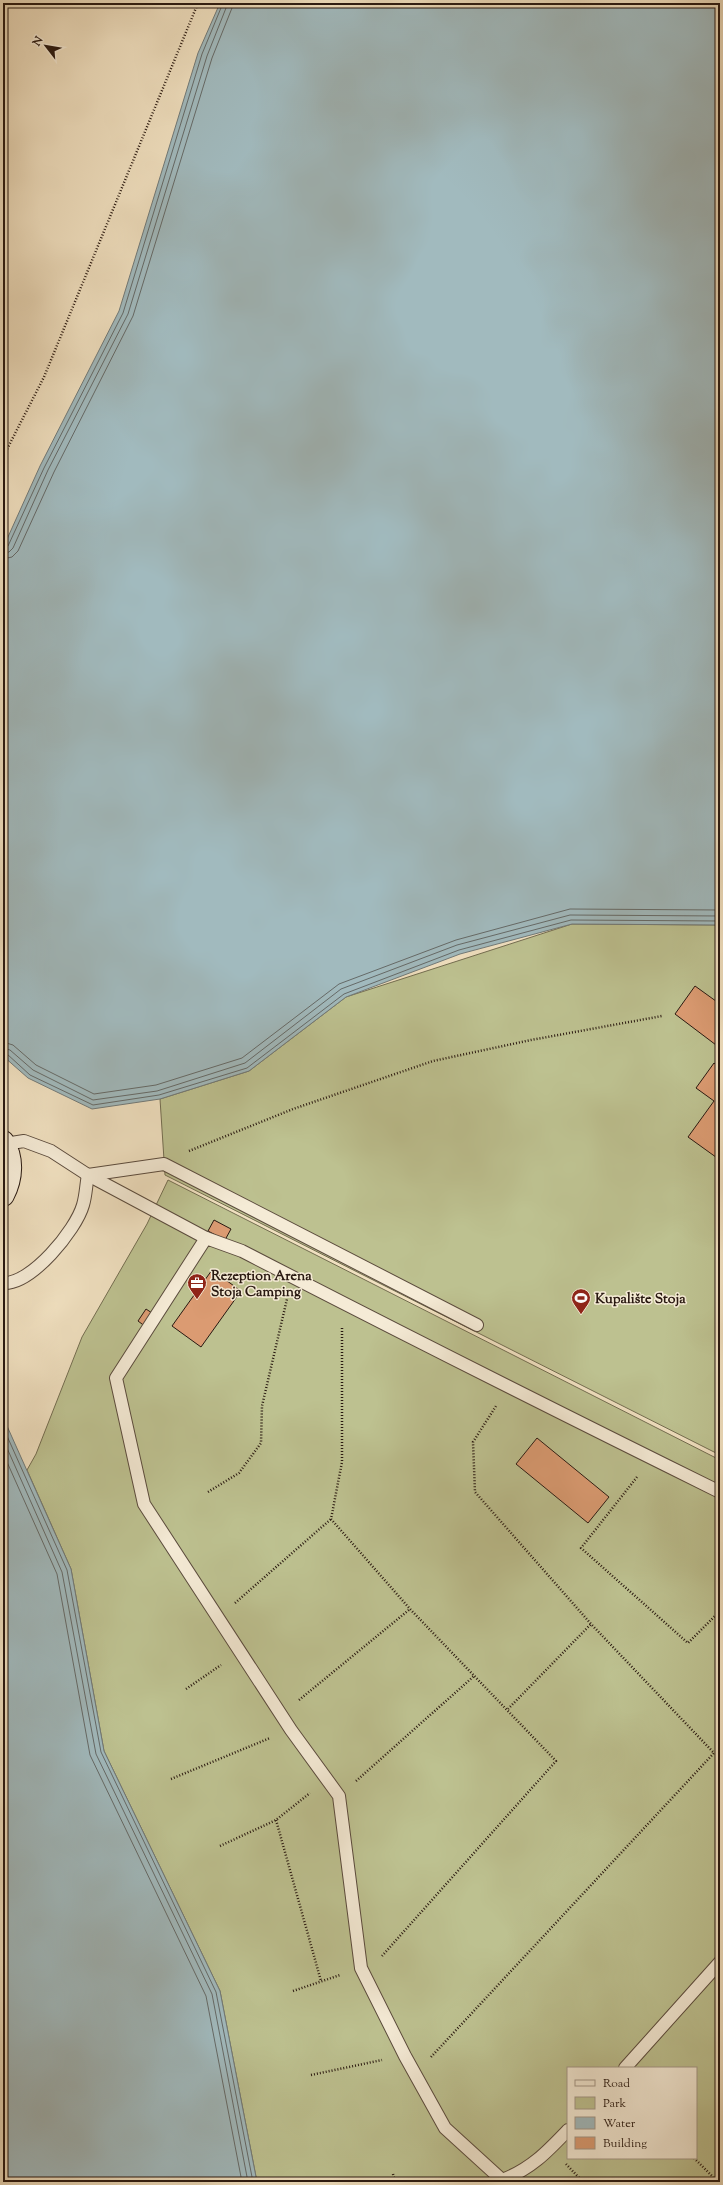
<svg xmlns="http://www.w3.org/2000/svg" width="723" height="2185" font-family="'Sorts Mill Goudy',serif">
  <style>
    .green { fill: #bdc190; stroke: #736d50; fill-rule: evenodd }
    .water { fill: #a1babe; stroke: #717a79 }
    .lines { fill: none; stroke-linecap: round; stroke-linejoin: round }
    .shore { stroke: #656a68; stroke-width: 1 }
    .building { fill: #db9b72; stroke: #291911 }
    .lane-casing { stroke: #5b4b3d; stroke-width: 14 }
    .secondary-casing { stroke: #291911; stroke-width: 24 }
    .path { stroke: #291911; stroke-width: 2.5; stroke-dasharray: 1 2; stroke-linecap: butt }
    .lane { stroke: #f5ebd6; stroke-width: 12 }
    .secondary { stroke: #f5ebd6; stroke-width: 22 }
    .labels { text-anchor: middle; stroke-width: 3; stroke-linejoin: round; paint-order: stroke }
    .poi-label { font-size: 14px; font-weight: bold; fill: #291911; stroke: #f5ebd6; text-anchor: start }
  </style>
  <rect width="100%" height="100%" fill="#f0e0c0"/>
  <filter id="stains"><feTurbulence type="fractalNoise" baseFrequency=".005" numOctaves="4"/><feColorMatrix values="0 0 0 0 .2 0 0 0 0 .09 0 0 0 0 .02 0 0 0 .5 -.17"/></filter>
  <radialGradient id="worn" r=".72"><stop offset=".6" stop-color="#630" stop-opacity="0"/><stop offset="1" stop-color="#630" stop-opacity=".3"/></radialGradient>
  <g class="green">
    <polygon points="572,924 720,925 720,1455 165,1175 160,1099 249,1071 346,997"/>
    <path d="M168,1180L720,1460V2182H257L220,1991L104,1751L71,1569L27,1470L36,1454L82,1337L147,1224ZM568,2068H696V2158H568Z"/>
  </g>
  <g class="water">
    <polygon points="220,3 720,3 720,925 572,924 460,954 346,997 249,1071 160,1099 92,1109 28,1078 3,1056 3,548 40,466 119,311 198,53"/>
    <polygon points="3,1417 71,1569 104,1751 220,1991 257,2182 3,2182"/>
  </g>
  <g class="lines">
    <g class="shore">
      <polyline points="3,548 8,546 44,468 123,313 202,54 223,3"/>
      <polyline points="3,553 9,552 13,548 48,470 128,314 207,56 228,3"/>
      <polyline points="3,559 12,557 18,551 54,472 133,316 212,58 234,3"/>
      <polyline points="3,1042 13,1045 36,1065 94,1094 156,1085 242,1058 339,984 456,940 570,909 720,910"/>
      <polyline points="3,1048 10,1050 33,1070 93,1100 157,1091 245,1063 341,989 457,945 570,915 720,916"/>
      <polyline points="3,1053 7,1054 30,1075 93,1105 159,1095 247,1068 344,994 459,950 571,920 720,921"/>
      <polyline points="3,1427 67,1570 101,1752 216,1992 253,2182"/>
      <polyline points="3,1439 62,1572 96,1754 212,1994 248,2182"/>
      <polyline points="3,1453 57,1574 90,1755 206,1996 242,2182"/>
    </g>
  </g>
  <g class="building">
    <polygon points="695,986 720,1004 720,1048 675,1014"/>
    <polygon points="714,1063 720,1068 720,1160 688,1137 714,1101 696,1088"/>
    <polygon points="214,1220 231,1229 225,1240 208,1231"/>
    <polygon points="212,1270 241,1291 201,1347 172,1326"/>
    <polygon points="146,1309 155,1315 146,1327 138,1321"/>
    <polygon points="537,1438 609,1497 588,1523 516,1464"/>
  </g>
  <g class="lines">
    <g class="lane-casing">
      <g id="lane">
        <polyline points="5,1144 24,1141 51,1151 88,1175 206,1238"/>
        <polyline points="88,1175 164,1164 477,1325"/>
        <path d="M3,1283C31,1285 76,1230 83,1205C86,1195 86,1185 88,1175"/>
        <polyline points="625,2068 720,1962"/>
        <path d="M568,2130C547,2152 531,2169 502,2180L445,2128L405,2056L361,1968L339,1796L291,1730L144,1504L116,1378L206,1238L242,1251C401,1333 560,1413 720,1492"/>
      </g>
    </g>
    <g class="secondary-casing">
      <path id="secondary" d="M3,1142C13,1158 12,1178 3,1195"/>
    </g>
    <g class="path">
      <polyline points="3,457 44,377 198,3"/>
      <polyline points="189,1151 293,1109 433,1061 531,1040 662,1016"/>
      <polyline points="342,1328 342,1462 331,1519 410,1609 556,1761 382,1956"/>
      <polyline points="637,1477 581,1548 688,1643 720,1611"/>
      <polyline points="208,1492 239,1473 261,1443 262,1406 287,1299"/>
      <polyline points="235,1603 331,1519"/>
      <polyline points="186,1689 221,1665"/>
      <polyline points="299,1700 410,1609"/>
      <polyline points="508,1709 591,1624"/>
      <polyline points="171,1779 270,1738"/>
      <polyline points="356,1781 474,1676"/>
      <polyline points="276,1820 321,1981"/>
      <polyline points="220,1846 276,1820 310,1793"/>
      <polyline points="293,1991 340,1975"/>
      <polyline points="431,2057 714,1753 591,1624 475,1492 473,1442 496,1406"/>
      <polyline points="311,2075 382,2060"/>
      <polyline points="694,2158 718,2182"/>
      <polyline points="566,2164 583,2182"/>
      <polyline points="393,2174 395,2182"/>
    </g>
    <use href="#lane" class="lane"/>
    <use href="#secondary" class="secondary"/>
  </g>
  <defs>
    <g id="office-pin" transform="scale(1)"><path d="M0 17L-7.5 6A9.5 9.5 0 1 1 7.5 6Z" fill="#8f2418" stroke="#f5ebd6"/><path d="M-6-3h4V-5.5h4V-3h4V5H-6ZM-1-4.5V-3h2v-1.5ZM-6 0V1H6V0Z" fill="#fff"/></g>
    <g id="stadium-pin" transform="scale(1)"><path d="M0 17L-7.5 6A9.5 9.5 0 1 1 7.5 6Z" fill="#8f2418" stroke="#f5ebd6"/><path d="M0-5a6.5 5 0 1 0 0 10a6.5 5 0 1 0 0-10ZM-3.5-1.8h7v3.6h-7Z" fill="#fff"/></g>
  </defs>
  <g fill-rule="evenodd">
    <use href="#office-pin" x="197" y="1283"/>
    <use href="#stadium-pin" x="581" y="1298"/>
  </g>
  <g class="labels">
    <g class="poi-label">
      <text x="211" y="1280">Rezeption Arena<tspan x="211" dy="16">Stoja Camping</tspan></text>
      <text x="595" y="1303">Kupalište Stoja</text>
    </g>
  </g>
  <rect width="723" height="2185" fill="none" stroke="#f0e0c0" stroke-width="16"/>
  <rect x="4" y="4" width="715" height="2177" fill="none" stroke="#291911" stroke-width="2"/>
  <rect x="8" y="8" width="707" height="2169" fill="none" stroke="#291911"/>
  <rect x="567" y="2067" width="130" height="92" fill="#f5ebd6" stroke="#a39787"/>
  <rect x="575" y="2080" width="20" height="6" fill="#f5ebd6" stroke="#a39787"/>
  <text x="603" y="2087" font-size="12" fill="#291911">Road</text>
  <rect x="575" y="2097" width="20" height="12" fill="#bdc190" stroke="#a39787"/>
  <text x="603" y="2107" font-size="12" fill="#291911">Park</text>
  <rect x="575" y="2117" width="20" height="12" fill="#a1babe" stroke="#a39787"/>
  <text x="603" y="2127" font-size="12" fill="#291911">Water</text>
  <rect x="575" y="2137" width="20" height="12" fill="#db9b72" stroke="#a39787"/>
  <text x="603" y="2147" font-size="12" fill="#291911">Building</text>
  <g transform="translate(46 46) rotate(301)" stroke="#f5ebd6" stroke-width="3" paint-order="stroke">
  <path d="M0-3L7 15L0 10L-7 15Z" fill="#291911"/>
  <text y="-6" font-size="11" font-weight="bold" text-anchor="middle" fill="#291911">N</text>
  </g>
  <rect width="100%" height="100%" filter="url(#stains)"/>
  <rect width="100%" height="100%" fill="url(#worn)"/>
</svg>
